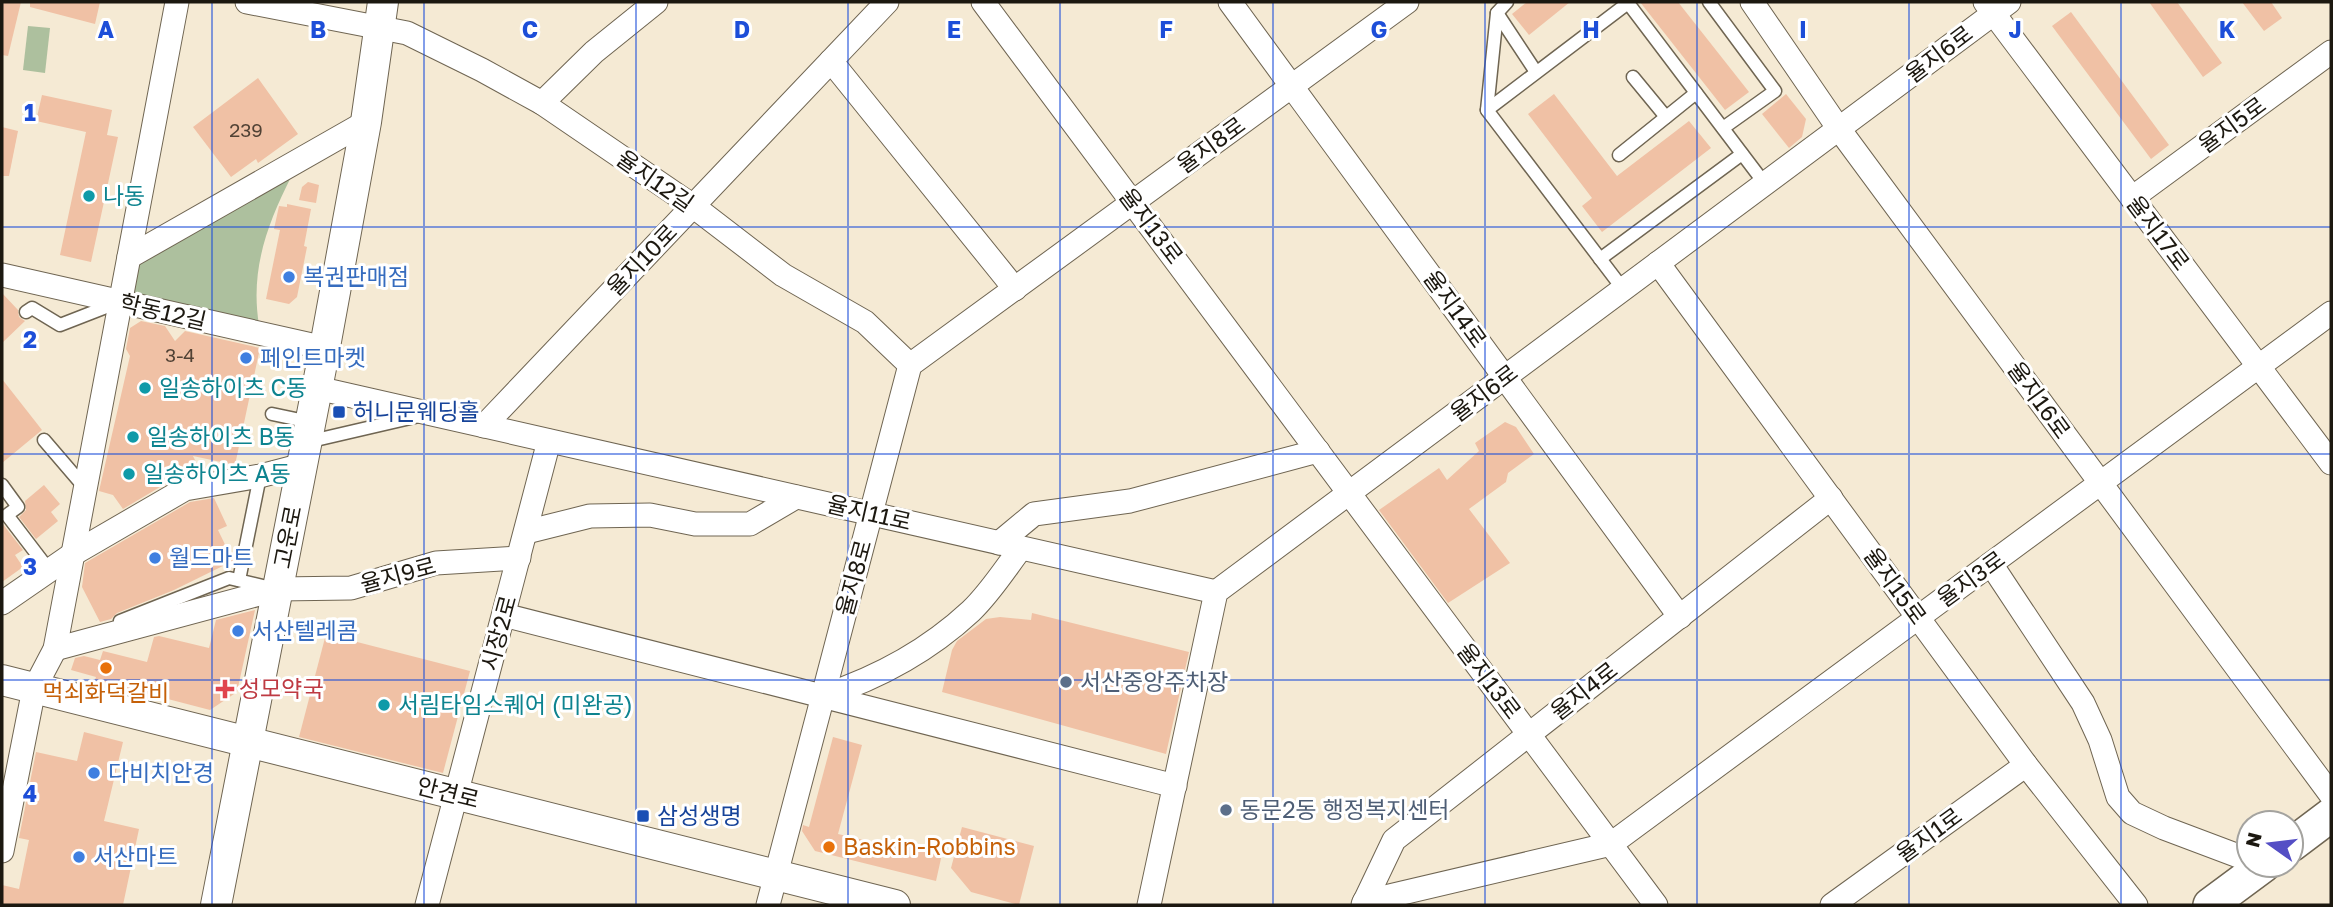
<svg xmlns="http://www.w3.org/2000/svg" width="2333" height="907" font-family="'Golos Text','Noto Sans KR',sans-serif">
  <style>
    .green { fill: #adc09e }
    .building { fill: #f0c1a5 }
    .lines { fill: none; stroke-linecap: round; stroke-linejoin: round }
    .service-casing { stroke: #6f6552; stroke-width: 15 }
    .minor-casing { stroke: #6f6552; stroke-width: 25 }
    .tertiary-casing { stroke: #6f6552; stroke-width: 32 }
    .secondary-casing { stroke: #6f6552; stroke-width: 36 }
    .service { stroke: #fff; stroke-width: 12 }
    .minor { stroke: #fff; stroke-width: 23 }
    .tertiary { stroke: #fff; stroke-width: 30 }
    .secondary { stroke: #fff; stroke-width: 33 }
    .grid { fill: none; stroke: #1d4ed8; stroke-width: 2; stroke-opacity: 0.55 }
    .culture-dot { fill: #0f9aa8; stroke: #fff; stroke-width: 2.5 }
    .shop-dot { fill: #3f7fe0; stroke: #fff; stroke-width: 2.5 }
    .transit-dot { fill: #1a4fb4; stroke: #fff; stroke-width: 2.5 }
    .food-dot { fill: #e8710a; stroke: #fff; stroke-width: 2.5 }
    .service-dot { fill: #5c6f8a; stroke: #fff; stroke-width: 2.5 }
    .health-dot { fill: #e0444e; stroke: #fff; stroke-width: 2.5 }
    .labels { text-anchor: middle; stroke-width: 6; stroke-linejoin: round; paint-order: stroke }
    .number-label { font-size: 19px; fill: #514235 }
    .street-label { font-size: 23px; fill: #1c1810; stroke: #fff }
    .culture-label { font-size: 23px; fill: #0d838f; stroke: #fff; text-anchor: start }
    .shop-label { font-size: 23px; fill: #366cbe; stroke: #fff; text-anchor: start }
    .transit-label { font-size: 23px; fill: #164399; stroke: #fff; text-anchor: start }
    .service-label { font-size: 23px; fill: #4e5e75; stroke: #fff; text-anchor: start }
    .health-label { font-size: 23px; fill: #be3a42; stroke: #fff; text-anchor: start }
    .food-label { font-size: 23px; fill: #c56008; stroke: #fff }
    .grid-label { font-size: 23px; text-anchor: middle; font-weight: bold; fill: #1d4ed8; stroke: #fff; stroke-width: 6; stroke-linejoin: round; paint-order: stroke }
  </style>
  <rect width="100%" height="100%" fill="#f5ead4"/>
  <g class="green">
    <polygon points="28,26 50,28 45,73 23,70"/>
    <path d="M291,177C267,225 250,270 259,325L136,296L132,281L137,265Z"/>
  </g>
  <g class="building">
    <polygon points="2,2 21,2 8,56 2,55"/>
    <polygon points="30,2 100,2 95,24 30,7"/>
    <polygon points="1527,2 1570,2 1529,35 1512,14"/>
    <polygon points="1640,2 1678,2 1749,92 1725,110"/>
    <polygon points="2149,2 2177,2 2222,63 2203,77"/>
    <polygon points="2242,2 2271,2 2282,18 2264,31"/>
    <polygon points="2071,12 2169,145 2151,159 2052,26"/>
    <polygon points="258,78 298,134 258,163 256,159 231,177 193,127"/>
    <polygon points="1554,94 1617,176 1689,121 1711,148 1602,232 1582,206 1592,198 1528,114"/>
    <polygon points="1786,94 1806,119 1802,137 1789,148 1762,114"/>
    <polygon points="42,95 112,110 107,135 118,137 91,262 60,255 86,132 36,121"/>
    <polygon points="2,127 18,131 9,176 2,176"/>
    <polygon points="308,182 319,185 316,203 299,200 302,187"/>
    <polygon points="287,204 311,209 304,246 307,247 297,297 289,304 266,299 280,230 274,229 279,206 287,207"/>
    <polygon points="2,293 18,310 19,317 25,321 2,343"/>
    <polygon points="141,321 165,326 175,341 185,331 260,348 235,465 193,456 201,472 191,474 152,466 160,487 123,509 113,495 99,491 130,356 126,349 130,328"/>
    <polygon points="2,379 42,430 2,463"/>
    <polygon points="1505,422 1516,427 1534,454 1508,473 1506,482 1469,509 1510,563 1448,603 1379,510 1439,468 1447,480 1479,451 1475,443"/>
    <polygon points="44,485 60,504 51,512 58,521 36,539 19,517 26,510 25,501"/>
    <polygon points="214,498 227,526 218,530 233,561 174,590 117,613 111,619 100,622 82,587 85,563 190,502"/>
    <polygon points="2,523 23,550 15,555 23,567 2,582"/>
    <polygon points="255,610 237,692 210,710 95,680 96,677 71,670 75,658 84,656 100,660 103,651 147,662 154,637 159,636 209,648 216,620"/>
    <polygon points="1032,613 1189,652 1166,754 942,692 952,650 957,641 986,619 1000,617 1031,620"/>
    <polygon points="326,634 470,671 443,773 299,737"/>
    <polygon points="84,732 123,742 104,821 139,829 123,905 2,905 2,885 19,889 29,840 19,838 36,752 77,761"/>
    <polygon points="833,737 862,745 838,834 894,847 895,842 942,854 936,881 815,851 802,831 803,825 809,827"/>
    <polygon points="962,827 1034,846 1019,905 971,892 951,868"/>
  </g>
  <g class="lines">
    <g class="service-casing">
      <g id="service">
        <polyline points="1709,2 1775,91 1723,128"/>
        <polyline points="1497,13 1536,72"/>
        <polyline points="1633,77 1666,117"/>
        <polyline points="1487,110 1497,13 1507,2"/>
        <polyline points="1619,155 1696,93"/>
        <polyline points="1600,259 1742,154"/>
        <polyline points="1623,289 1487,110 1628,3 1765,184"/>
        <polyline points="26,312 32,308 60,325 114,304"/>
        <polyline points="272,414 310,422"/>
        <polyline points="44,440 86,489"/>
        <polyline points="307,442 419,416"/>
        <polyline points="2,485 18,507 7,515 49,570"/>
        <polyline points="239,580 260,476"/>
        <polyline points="120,621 229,578 267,587"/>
      </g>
    </g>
    <g class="minor-casing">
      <g id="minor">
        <polyline points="247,2 407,33 482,70 542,103 693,206 783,275 865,322 910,365"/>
        <polyline points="983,2 1656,905"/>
        <polyline points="1230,2 1680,617"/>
        <polyline points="1752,2 1839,129 2331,795"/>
        <polyline points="1985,2 2331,463"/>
        <polyline points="831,61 1015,289"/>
        <polyline points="542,103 594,52 656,2"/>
        <polyline points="2132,198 2331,52"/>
        <polyline points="129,257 366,122"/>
        <polyline points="1658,263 2026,765 2136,905"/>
        <polyline points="2,275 325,348"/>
        <polyline points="317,388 1216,592"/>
        <polyline points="484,426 887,2"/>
        <polyline points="526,532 590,516 650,515 695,524 750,524 796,497"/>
        <polyline points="999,543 1034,514 1130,501 1318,451"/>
        <polyline points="1991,564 2083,703 2100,740 2118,797 2132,813 2164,828 2249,860"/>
        <polyline points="2,603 73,554 185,489 260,476 302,465"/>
        <polyline points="504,615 1175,786"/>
        <polyline points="55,649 278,589 351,588 436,563 519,558"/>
        <path d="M823,696C878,678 928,651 971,611C990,593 1005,569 1021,548"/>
        <polyline points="2,851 34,689 55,649 177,2"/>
        <polyline points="1364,902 1611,844 2331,313"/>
        <polyline points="427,905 549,441"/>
        <polyline points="768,905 910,365 1407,2"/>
        <polyline points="1149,905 1216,592 2009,2"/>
        <polyline points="1363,905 1394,840 1831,498"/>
        <polyline points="1832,905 2026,765"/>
      </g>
    </g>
    <g class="tertiary-casing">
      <g id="tertiary">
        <polyline points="2,680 895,905"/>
        <polyline points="216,905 322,363 366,122 383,2"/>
      </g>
    </g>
    <g class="secondary-casing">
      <g id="secondary">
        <polyline points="2291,845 2331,815"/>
        <polyline points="2210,905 2264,865"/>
      </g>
    </g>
    <use href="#service" class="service"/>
    <use href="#minor" class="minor"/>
    <use href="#tertiary" class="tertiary"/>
    <use href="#secondary" class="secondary"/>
  </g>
  <path class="grid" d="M212,2V905M424,2V905M636,2V905M848,2V905M1060,2V905M1273,2V905M1485,2V905M1697,2V905M1909,2V905M2121,2V905M2,227H2331M2,454H2331M2,680H2331"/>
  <g class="culture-dot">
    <circle cx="89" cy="196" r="7"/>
    <circle cx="145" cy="388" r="7"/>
    <circle cx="133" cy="437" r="7"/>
    <circle cx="129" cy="474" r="7"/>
    <circle cx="384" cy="705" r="7"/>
  </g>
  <g class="shop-dot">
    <circle cx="289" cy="277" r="7"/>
    <circle cx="246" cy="358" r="7"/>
    <circle cx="155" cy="558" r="7"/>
    <circle cx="238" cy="631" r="7"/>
    <circle cx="94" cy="773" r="7"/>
    <circle cx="79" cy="857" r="7"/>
  </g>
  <g class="transit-dot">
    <rect x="332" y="405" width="14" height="14" rx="3.5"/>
    <rect x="636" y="809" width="14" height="14" rx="3.5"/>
  </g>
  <g class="food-dot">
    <circle cx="106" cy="668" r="7"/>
    <circle cx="829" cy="847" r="7"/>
  </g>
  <g class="service-dot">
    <circle cx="1066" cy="682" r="7"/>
    <circle cx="1226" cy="810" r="7"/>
  </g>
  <path class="health-dot" d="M221.5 678.5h7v7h7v7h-7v7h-7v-7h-7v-7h7z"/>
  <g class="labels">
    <g class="number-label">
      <text x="246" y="137">239</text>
      <text x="180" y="362">3-4</text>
    </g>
    <g class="street-label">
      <text transform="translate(1939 54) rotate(-37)" y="8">율지6로</text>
      <text transform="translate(2232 125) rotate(-36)" y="8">율지5로</text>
      <text transform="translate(1211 145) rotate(-36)" y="8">율지8로</text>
      <text transform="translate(655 181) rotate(35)" y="8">율지12길</text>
      <text transform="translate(1151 226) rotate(53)" y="8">율지13로</text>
      <text transform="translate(2158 233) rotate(53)" y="8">율지17로</text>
      <text transform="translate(642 260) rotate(-46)" y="8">율지10로</text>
      <text transform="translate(1455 309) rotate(54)" y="8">율지14로</text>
      <text transform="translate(163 312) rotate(13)" y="8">학동12길</text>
      <text transform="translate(1484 393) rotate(-37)" y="8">율지6로</text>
      <text transform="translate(2039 400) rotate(54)" y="8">율지16로</text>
      <text transform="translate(869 513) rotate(13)" y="8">율지11로</text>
      <text transform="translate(288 537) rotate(-79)" y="8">고운로</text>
      <text transform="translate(398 575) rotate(-15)" y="8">율지9로</text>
      <text transform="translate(854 578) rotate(-75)" y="8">율지8로</text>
      <text transform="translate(1971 579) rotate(-36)" y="8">율지3로</text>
      <text transform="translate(1895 586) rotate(54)" y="8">율지15로</text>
      <text transform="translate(499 633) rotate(-75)" y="8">시장2로</text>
      <text transform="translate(1489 681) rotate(53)" y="8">율지13로</text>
      <text transform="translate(1584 691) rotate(-38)" y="8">율지4로</text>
      <text transform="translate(448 793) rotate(14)" y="8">안견로</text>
      <text transform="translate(1929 835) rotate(-36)" y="8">율지1로</text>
    </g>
    <g class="culture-label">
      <text x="103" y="204">나동</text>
      <text x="159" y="396">일송하이츠 C동</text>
      <text x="147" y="445">일송하이츠 B동</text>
      <text x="143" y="482">일송하이츠 A동</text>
      <text x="398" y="713">서림타임스퀘어 (미완공)</text>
    </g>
    <g class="shop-label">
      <text x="303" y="285">복권판매점</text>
      <text x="260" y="366">페인트마켓</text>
      <text x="169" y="566">월드마트</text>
      <text x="252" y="639">서산텔레콤</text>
      <text x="108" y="781">다비치안경</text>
      <text x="93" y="865">서산마트</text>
    </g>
    <g class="transit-label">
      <text x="353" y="420">허니문웨딩홀</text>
      <text x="657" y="824">삼성생명</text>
    </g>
    <g class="service-label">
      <text x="1080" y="690">서산중앙주차장</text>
      <text x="1240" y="818">동문2동 행정복지센터</text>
    </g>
    <g class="health-label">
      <text x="239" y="697">성모약국</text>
    </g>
    <g class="food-label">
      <text x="106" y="701">먹쇠화덕갈비</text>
      <text x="843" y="855" text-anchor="start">Baskin-Robbins</text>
    </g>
  </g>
  <g class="grid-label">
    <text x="106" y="38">A</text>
    <text x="318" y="38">B</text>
    <text x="530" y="38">C</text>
    <text x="742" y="38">D</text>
    <text x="954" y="38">E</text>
    <text x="1166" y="38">F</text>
    <text x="1379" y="38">G</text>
    <text x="1591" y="38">H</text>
    <text x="1803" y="38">I</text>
    <text x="2015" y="38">J</text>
    <text x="2227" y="38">K</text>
    <text x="30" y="121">1</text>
    <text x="30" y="348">2</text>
    <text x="30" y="575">3</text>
    <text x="30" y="802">4</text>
  </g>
  <rect width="2333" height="907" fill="none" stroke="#1c1810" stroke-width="7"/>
  <g transform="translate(2270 844) rotate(284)"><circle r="33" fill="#ffffff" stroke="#a4a39f" stroke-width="2"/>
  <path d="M0-5L12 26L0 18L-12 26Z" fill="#544ec5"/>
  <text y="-10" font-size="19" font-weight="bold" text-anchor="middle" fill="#1c1810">N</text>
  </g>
</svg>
